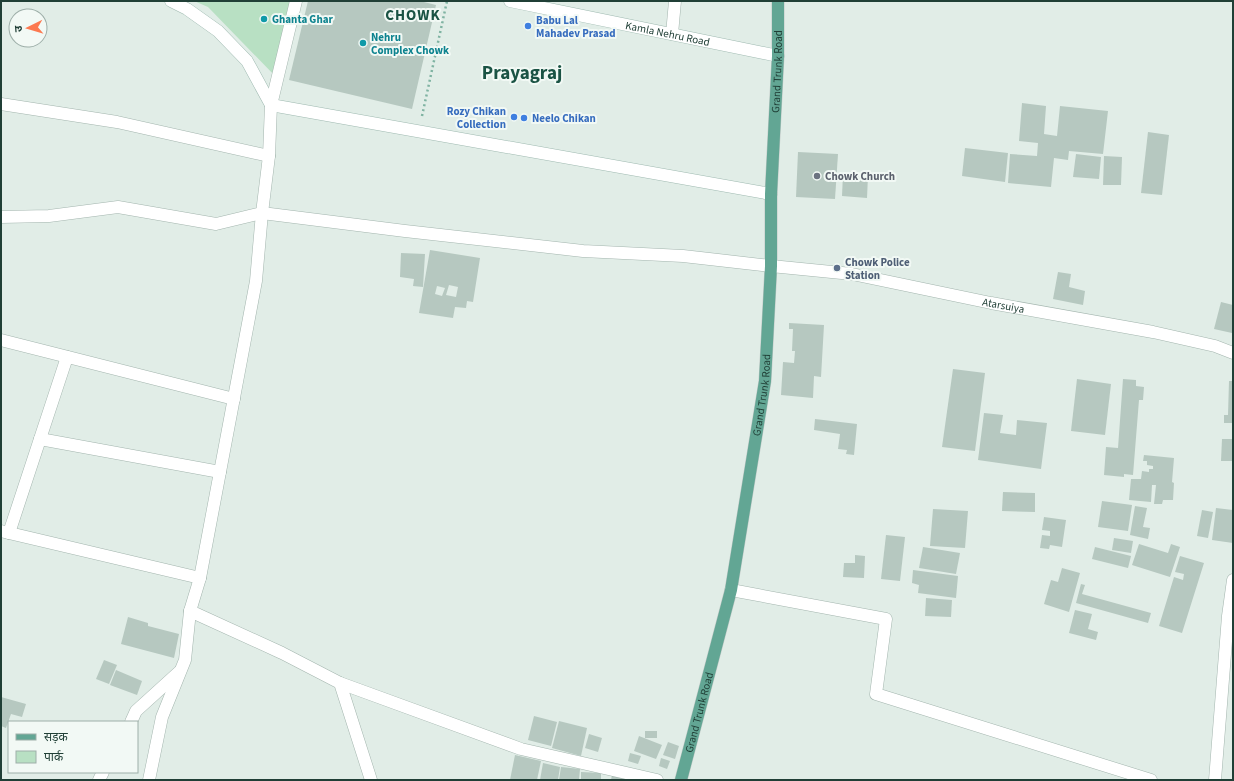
<svg xmlns="http://www.w3.org/2000/svg" width="1234" height="781" font-family="'Source Sans 3','Noto Sans Devanagari',sans-serif">
  <style>
    .green { fill: #b8e0c3 }
    .building { fill: #b6c8c0; fill-rule: evenodd }
    .lines { fill: none; stroke-linecap: round; stroke-linejoin: round }
    .minor-casing { stroke: #a3b5ae; stroke-width: 13 }
    .tertiary-casing { stroke: #a3b5ae; stroke-width: 13 }
    .secondary-casing { stroke: #9eb9b0; stroke-width: 13 }
    .primary-casing { stroke: #c1c9c7; stroke-width: 13 }
    .path { stroke: #7fb3a2; stroke-width: 2.5; stroke-dasharray: 2 3; stroke-linecap: butt }
    .minor { stroke: #fff; stroke-width: 12 }
    .tertiary { stroke: #fff; stroke-width: 12 }
    .secondary { stroke: #fff; stroke-width: 12 }
    .primary { stroke: #62a694; stroke-width: 12 }
    .culture-dot { fill: #0f9aa8; stroke: #f2f9f5; stroke-width: 1.5 }
    .shop-dot { fill: #3f7fe0; stroke: #f2f9f5; stroke-width: 1.5 }
    .worship-dot { fill: #6b7280; stroke: #f2f9f5; stroke-width: 1.5 }
    .service-dot { fill: #5c6f8a; stroke: #f2f9f5; stroke-width: 1.5 }
    .labels { text-anchor: middle; stroke-width: 4; stroke-linejoin: round; paint-order: stroke }
    .culture-label { font-size: 11px; font-weight: bold; fill: #0d838f; stroke: #f2f9f5; text-anchor: start }
    .shop-label { font-size: 11px; font-weight: bold; fill: #366cbe; stroke: #f2f9f5; text-anchor: start }
    .street-label { font-size: 11px; fill: #203f36; stroke: #f2f9f5 }
    .worship-label { font-size: 11px; font-weight: bold; fill: #5b616d; stroke: #f2f9f5; text-anchor: start }
    .service-label { font-size: 11px; font-weight: bold; fill: #4e5e75; stroke: #f2f9f5; text-anchor: start }
    .district-label { font-size: 15px; font-weight: bold; letter-spacing: 1px; fill: #1a5344; stroke: #f2f9f5 }
    .town-label { font-size: 19px; font-weight: bold; fill: #1a5344; stroke: #f2f9f5 }
  </style>
  <rect width="100%" height="100%" fill="#e1ede7"/>
  <polygon class="green" points="194,1 293,1 276,77 208,7"/>
  <g class="building">
    <polygon points="308,1 420,1 436,5 412,109 289,80"/>
    <polygon points="1022,103 1046,106 1044,134 1057,136 1060,106 1108,111 1103,154 1069,151 1068,160 1054,158 1051,187 1008,183 1010,154 1037,156 1038,143 1019,141"/>
    <polygon points="1148,132 1169,135 1162,195 1141,193"/>
    <polygon points="965,148 1008,153 1005,182 962,176"/>
    <polygon points="798,152 838,154 835,199 796,197"/>
    <polygon points="1076,154 1101,157 1099,179 1073,177"/>
    <polygon points="1104,156 1122,157 1121,185 1103,185"/>
    <polygon points="843,174 868,176 867,198 842,196"/>
    <path d="M430,250L480,258L473,302L467,301L466,308L455,307L453,318L419,313ZM449,285L458,287L456,297L446,295ZM437,286L445,288L442,296L435,294Z"/>
    <polygon points="401,253 425,254 423,287 413,286 414,279 400,277"/>
    <polygon points="1058,272 1071,274 1069,287 1085,291 1083,305 1053,299"/>
    <polygon points="1221,302 1233,305 1233,328 1232,333 1214,329"/>
    <polygon points="789,323 824,325 821,377 814,376 813,398 781,395 783,362 794,363 795,351 792,351 793,329 789,329"/>
    <polygon points="953,369 985,373 975,451 942,447"/>
    <polygon points="1077,379 1111,384 1105,435 1071,431"/>
    <polygon points="1123,379 1136,380 1136,386 1144,387 1143,400 1139,400 1133,475 1124,474 1124,477 1104,475 1106,447 1118,448"/>
    <polygon points="1229,381 1233,381 1233,423 1224,423 1224,415 1228,415"/>
    <polygon points="984,413 1003,415 1000,433 1016,435 1017,420 1047,423 1041,469 978,460"/>
    <polygon points="815,419 857,424 854,455 846,454 847,450 838,449 840,434 814,430"/>
    <polygon points="1222,439 1233,439 1233,461 1221,461"/>
    <polygon points="1144,455 1174,458 1172,482 1174,483 1173,500 1163,500 1162,504 1154,504 1156,485 1152,485 1151,502 1129,500 1131,479 1141,479 1142,471 1149,472 1149,469 1153,469 1153,466 1147,465 1147,461 1143,461"/>
    <polygon points="1003,492 1035,493 1035,512 1002,511"/>
    <polygon points="1102,501 1132,505 1128,531 1098,527"/>
    <polygon points="1135,506 1147,508 1143,527 1150,528 1148,539 1130,535"/>
    <polygon points="1216,508 1233,510 1233,543 1212,540"/>
    <polygon points="933,509 968,511 965,548 930,546"/>
    <polygon points="1202,510 1213,512 1208,538 1197,536"/>
    <polygon points="1044,517 1066,520 1062,547 1050,545 1049,549 1040,548 1042,535 1050,536 1050,531 1042,530"/>
    <polygon points="886,535 905,537 900,581 881,579"/>
    <polygon points="1114,538 1133,541 1131,553 1112,550"/>
    <polygon points="1139,544 1168,553 1171,544 1180,547 1170,577 1132,565"/>
    <polygon points="923,547 960,553 956,574 919,568"/>
    <polygon points="1095,547 1131,556 1128,568 1092,559"/>
    <polygon points="855,555 865,556 864,578 843,577 844,563 855,563"/>
    <polygon points="1180,556 1204,563 1182,633 1159,626 1174,577 1183,580 1184,574 1175,572"/>
    <polygon points="1062,568 1080,573 1069,612 1044,604 1051,580 1058,582"/>
    <polygon points="913,570 958,576 956,598 918,593 919,585 912,583"/>
    <polygon points="1081,584 1085,585 1082,594 1151,613 1148,623 1076,603"/>
    <polygon points="926,598 952,600 951,617 925,616"/>
    <polygon points="1075,610 1092,614 1088,629 1098,632 1096,640 1069,633"/>
    <polygon points="128,617 148,623 148,626 179,634 174,658 121,644"/>
    <polygon points="104,660 117,665 109,684 96,679"/>
    <polygon points="116,670 142,681 137,695 110,685"/>
    <polygon points="1,697 26,704 22,717 11,714 6,728 1,726"/>
    <polygon points="534,716 557,722 551,746 528,740"/>
    <polygon points="559,721 587,728 581,756 552,748"/>
    <rect x="645" y="731" width="12" height="7"/>
    <polygon points="589,734 602,738 598,752 585,748"/>
    <polygon points="639,736 662,745 656,759 634,751"/>
    <polygon points="668,742 679,746 675,759 663,755"/>
    <polygon points="630,753 641,756 638,764 628,761"/>
    <polygon points="515,755 541,761 537,780 510,780"/>
    <polygon points="661,758 670,761 667,769 659,766"/>
    <polygon points="543,763 560,767 558,780 540,780"/>
    <polygon points="561,767 580,769 579,780 559,780"/>
    <polygon points="581,772 601,773 601,780 581,780"/>
    <polygon points="612,775 626,777 625,780 611,780"/>
  </g>
  <g class="lines">
    <g class="minor-casing">
      <g id="minor">
        <polyline points="672,34 675,1"/>
        <polyline points="1,104 117,122 269,156"/>
        <polyline points="1,217 49,216 118,207 216,224 262,213 405,231 583,251 683,256 771,266"/>
        <polyline points="1,340 234,399"/>
        <polyline points="40,439 220,472"/>
        <polyline points="1,531 200,578"/>
        <polyline points="9,533 67,357"/>
        <polyline points="731,590 886,619 876,694 1151,780"/>
        <polyline points="190,611 282,653 340,683 371,780"/>
        <polyline points="340,683 521,749 657,780"/>
        <polyline points="131,722 136,711 179,672"/>
        <polyline points="99,780 103,772"/>
        <polyline points="149,780 162,717 185,660 190,611 200,578 256,281 262,213 269,156 271,105 296,1"/>
      </g>
    </g>
    <g class="tertiary-casing">
      <g id="tertiary">
        <path id="s1" d="M771,266L852,274L991,303L1153,332L1215,346L1233,353"/>
        <polyline points="1215,780 1228,616 1233,580"/>
      </g>
    </g>
    <g class="secondary-casing">
      <g id="secondary">
        <polyline points="171,1 187,9 218,31 247,61 271,105 771,194"/>
        <path id="s2" d="M510,1L778,56"/>
      </g>
    </g>
    <g class="primary-casing">
      <g id="primary">
        <path id="s3" d="M681,780L731,590L765,381L771,266V194L778,56V1"/>
      </g>
    </g>
    <polyline class="path" points="422,116 447,1"/>
    <use href="#minor" class="minor"/>
    <use href="#tertiary" class="tertiary"/>
    <use href="#secondary" class="secondary"/>
    <use href="#primary" class="primary"/>
  </g>
  <g class="culture-dot">
    <circle cx="264" cy="19" r="4"/>
    <circle cx="363" cy="43" r="4"/>
  </g>
  <g class="shop-dot">
    <circle cx="528" cy="26" r="4"/>
    <circle cx="514" cy="117" r="4"/>
    <circle cx="524" cy="118" r="4"/>
  </g>
  <circle class="worship-dot" cx="817" cy="176" r="4"/>
  <circle class="service-dot" cx="837" cy="268" r="4"/>
  <g class="labels">
    <g class="culture-label">
      <text x="272" y="23">Ghanta Ghar</text>
      <text x="371" y="41">Nehru<tspan x="371" dy="13">Complex Chowk</tspan></text>
    </g>
    <g class="shop-label">
      <text x="536" y="24">Babu Lal<tspan x="536" dy="13">Mahadev Prasad</tspan></text>
      <text x="506" y="115" text-anchor="end">Rozy Chikan<tspan x="506" dy="13">Collection</tspan></text>
      <text x="532" y="122">Neelo Chikan</text>
    </g>
    <g class="street-label">
      <text dy="4" stroke="none"><textPath href="#s2" startOffset="161">Kamla Nehru Road</textPath></text>
      <text dy="4" stroke="none"><textPath href="#s3" startOffset="718">Grand Trunk Road</textPath></text>
      <text dy="4" stroke="none"><textPath href="#s1" startOffset="236">Atarsuiya</textPath></text>
      <text dy="4" stroke="none"><textPath href="#s3" startOffset="394">Grand Trunk Road</textPath></text>
      <text dy="4" stroke="none"><textPath href="#s3" startOffset="70">Grand Trunk Road</textPath></text>
    </g>
    <g class="worship-label">
      <text x="825" y="180">Chowk Church</text>
    </g>
    <g class="service-label">
      <text x="845" y="266">Chowk Police<tspan x="845" dy="13">Station</tspan></text>
    </g>
    <g class="district-label">
      <text x="413" y="20">CHOWK</text>
    </g>
    <g class="town-label">
      <text x="522" y="79">Prayagraj</text>
    </g>
  </g>
  <rect width="1234" height="781" fill="none" stroke="#203f36" stroke-width="4"/>
  <rect x="8" y="721" width="130" height="52" fill="#f2f9f5" stroke="#9eafa9"/>
  <rect x="16" y="734" width="20" height="6" fill="#62a694" stroke="#9eafa9"/>
  <text x="44" y="741" font-size="12" fill="#203f36">सड़क</text>
  <rect x="16" y="751" width="20" height="12" fill="#b8e0c3" stroke="#9eafa9"/>
  <text x="44" y="761" font-size="12" fill="#203f36">पार्क</text>
  <g transform="translate(28 28) rotate(265)"><circle r="19" fill="#f2f9f5" stroke="#9eafa9"/>
  <path d="M0-3L7 15L0 10L-7 15Z" fill="#fc7950"/>
  <text y="-6" font-size="11" font-weight="bold" text-anchor="middle" fill="#203f36">उ</text>
  </g>
</svg>
